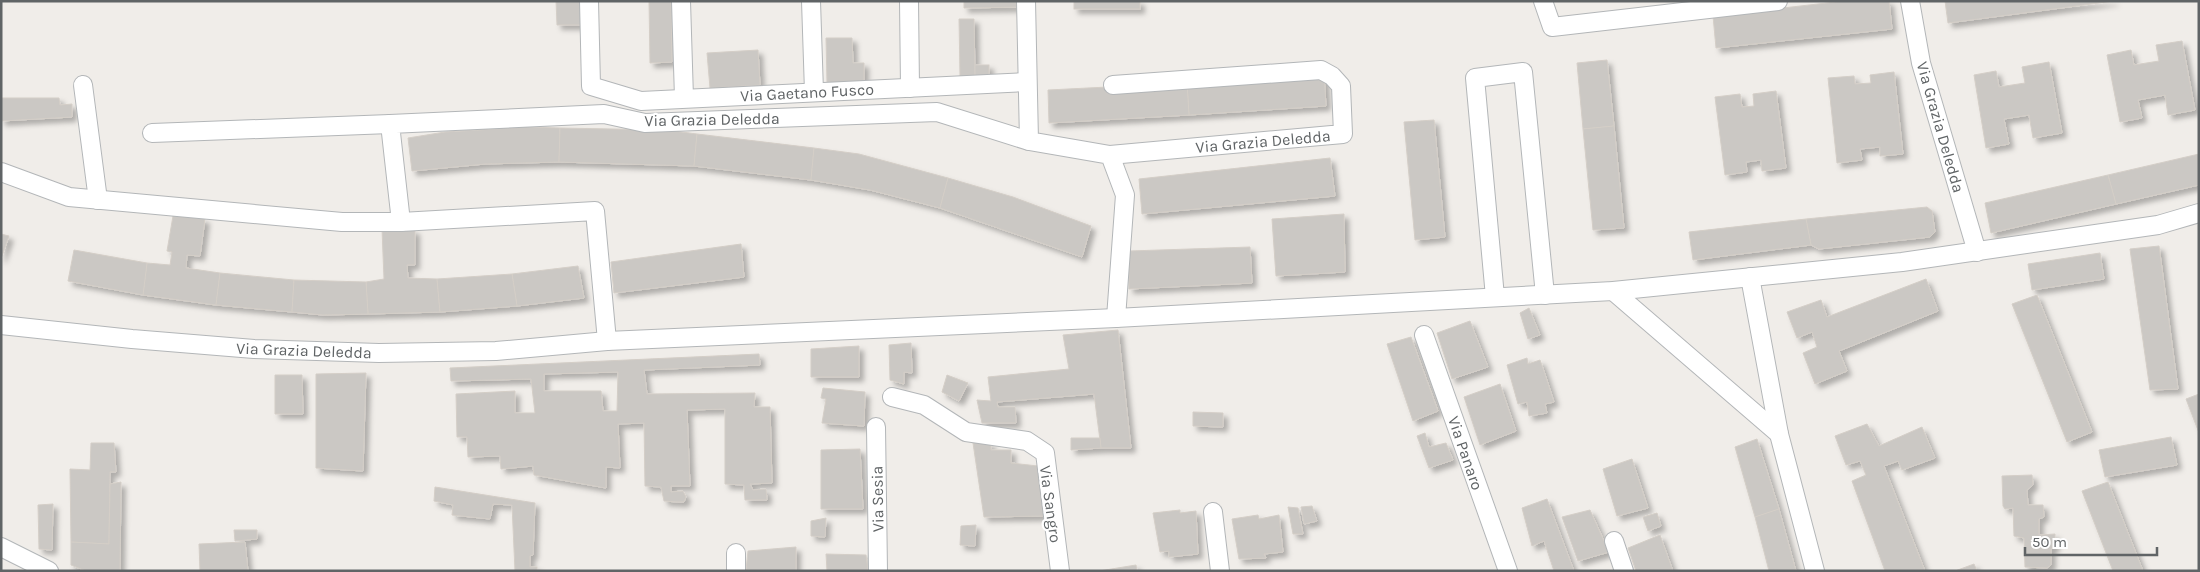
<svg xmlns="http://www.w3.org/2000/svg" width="2200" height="572" font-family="Karla,sans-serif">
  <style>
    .building { fill: #cbc8c4; stroke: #d4cec7; fill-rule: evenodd; filter: url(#shadow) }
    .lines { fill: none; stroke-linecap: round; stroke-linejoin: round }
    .minor-casing { stroke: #b3b6b8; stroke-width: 20 }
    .minor { stroke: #fff; stroke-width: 18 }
    .labels { text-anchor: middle; stroke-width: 4.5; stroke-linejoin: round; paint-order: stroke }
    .street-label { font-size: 16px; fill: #606466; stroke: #fff }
  </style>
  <defs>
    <filter id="shadow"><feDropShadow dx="4.5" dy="4.5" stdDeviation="2.5" flood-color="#0004"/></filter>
  </defs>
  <rect width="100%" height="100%" fill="#f0ede9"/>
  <g class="building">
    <polygon points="556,1 583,1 583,25 557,25"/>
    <polygon points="649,1 671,1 672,62 650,63"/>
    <polygon points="964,1 1019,1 1019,7 964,8"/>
    <rect x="1074" y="1" width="66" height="8"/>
    <polygon points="1844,1 1889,1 1892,29 1716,48 1713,16"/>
    <polygon points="1945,1 2114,1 1948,23"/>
    <polygon points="959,19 974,19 975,76 960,76"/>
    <polygon points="826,38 852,38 853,63 864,63 864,82 827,83"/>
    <polygon points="2182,41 2195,110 2168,115 2165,95 2138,100 2142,118 2120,122 2107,55 2131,50 2134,65 2159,61 2156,45"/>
    <polygon points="758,50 760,85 710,88 707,53"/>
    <polygon points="1607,60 1614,126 1583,129 1577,63"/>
    <polygon points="2049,62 2062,133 2033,138 2029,115 2004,119 2009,144 1986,148 1974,75 1996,71 1999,87 2025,83 2022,67"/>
    <rect x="975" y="65" width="14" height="11"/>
    <polygon points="1894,72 1903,154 1880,156 1880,147 1860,149 1862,160 1837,163 1828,78 1854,76 1855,84 1871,83 1870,75"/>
    <polygon points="1324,73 1326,106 1189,115 1187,83"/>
    <polygon points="1187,83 1189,115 1049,123 1048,90"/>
    <polygon points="1776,91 1786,168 1762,171 1761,160 1746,162 1747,172 1725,175 1715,97 1740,94 1742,107 1754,106 1753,94"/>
    <polygon points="1,98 59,98 60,105 72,104 72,117 1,121"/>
    <polygon points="1434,120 1445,237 1415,240 1404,122"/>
    <polygon points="1614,126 1624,228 1593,230 1583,129"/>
    <polygon points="527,127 560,128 559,162 485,164 412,171 408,138 445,132"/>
    <polygon points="560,128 666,130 697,134 694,166 559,162"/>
    <polygon points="697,134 814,148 811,180 694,166"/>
    <polygon points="814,148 859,154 948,178 940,208 870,190 811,180"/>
    <polygon points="2199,154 2199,185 2116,204 2108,175"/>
    <polygon points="1330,158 1335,196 1142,214 1139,179"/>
    <polygon points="2108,175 2116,204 1991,233 1985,203"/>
    <polygon points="948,178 1013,197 1091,226 1082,257 940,208"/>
    <polygon points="1927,207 1932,211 1935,232 1930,237 1819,249 1811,245 1806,219"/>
    <polygon points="1344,214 1345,272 1276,276 1272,219"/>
    <polygon points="173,216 205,219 200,256 187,255 186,268 220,273 216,305 143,295 147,263 170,265 172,252 167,251"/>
    <polygon points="1806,219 1811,245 1693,260 1689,232"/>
    <polygon points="382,229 415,230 415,265 407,265 408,278 437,279 440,312 368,314 366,282 384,279"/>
    <polygon points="1,234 9,236 1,259"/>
    <polygon points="741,244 744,277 614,293 611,262"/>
    <polygon points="2159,246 2178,389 2150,390 2130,249"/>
    <polygon points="1250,247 1252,283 1129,289 1129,251"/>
    <polygon points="74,250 147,263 143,295 68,281"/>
    <polygon points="2100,253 2104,279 2032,290 2028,264"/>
    <polygon points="578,266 584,298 517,306 512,274"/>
    <polygon points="220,273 294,280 292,312 216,305"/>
    <polygon points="512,274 517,306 440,312 437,279"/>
    <polygon points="1926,279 1938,311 1839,351 1847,371 1815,384 1803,353 1817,347 1812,332 1797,338 1787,312 1821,300 1827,317"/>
    <polygon points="294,280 366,282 368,314 323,315 292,312"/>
    <polygon points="2037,295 2092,432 2067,442 2012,304"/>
    <polygon points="1529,308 1540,335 1528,339 1520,313"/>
    <polygon points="1470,321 1488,367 1452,379 1437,333"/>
    <polygon points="1118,330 1131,448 1101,448 1094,394 997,402 998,407 1015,407 1016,423 982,423 977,400 991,401 988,377 1069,369 1063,335"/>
    <polygon points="1411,337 1438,411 1413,421 1387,344"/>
    <polygon points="911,343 912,373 904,372 904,384 890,380 889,345"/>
    <polygon points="859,346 859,377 811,377 811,349"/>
    <path d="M759,354L760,365L644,370L647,394L755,393L754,407H770L772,483L750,484L753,490L766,489L767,500H745L744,485L725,484V409L687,410L690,486H671V492L683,491L686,497L684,502H678L664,501L661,487L645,486L644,423L618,424L620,468L606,467V488L534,475L533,466L501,469L500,456L468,457L467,437H457L456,394L515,391V413H535L531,379L451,381L450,368ZM618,372L617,411H603L601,391H544V374Z"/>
    <polygon points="1527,358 1528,364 1540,360 1545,374 1554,402 1545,404 1547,413 1529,416 1527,402 1518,404 1507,365"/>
    <polygon points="366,373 363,471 316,468 316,374"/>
    <polygon points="275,375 302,375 303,414 275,414"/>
    <polygon points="947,375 968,383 959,401 942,392"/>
    <polygon points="1500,384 1516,431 1480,445 1464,397"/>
    <polygon points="823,388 865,392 864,426 822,423 826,399 821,398"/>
    <polygon points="2199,394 2199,433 2186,399"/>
    <polygon points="1193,412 1223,413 1223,427 1193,426"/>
    <polygon points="1867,424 1879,446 1922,427 1935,458 1902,470 1898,461 1884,466 1925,571 1885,571 1852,481 1866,475 1860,461 1846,465 1835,436"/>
    <polygon points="1425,433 1429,447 1446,443 1453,460 1429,468 1417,436"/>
    <polygon points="2171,437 2177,465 2105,477 2099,450"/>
    <polygon points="1071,438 1100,438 1101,448 1071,450"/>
    <polygon points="1757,439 1779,509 1755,517 1735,447"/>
    <polygon points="91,443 114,443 116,472 110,472 109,544 71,542 70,469 90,470"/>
    <polygon points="973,443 991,443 991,450 1011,450 1011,463 1038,466 1044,516 984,517"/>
    <polygon points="860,449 863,509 821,509 821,450"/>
    <polygon points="1632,459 1648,508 1617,516 1603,469"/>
    <polygon points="2032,475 2033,485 2027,490 2028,505 2043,505 2044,517 2039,519 2039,535 2055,534 2055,546 2051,549 2051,565 2047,568 2025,567 2024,538 2014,536 2013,508 2005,509 2003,506 2002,476"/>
    <polygon points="121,482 120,571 86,571 71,565 71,542 109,544 110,484"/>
    <polygon points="2108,482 2143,571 2113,571 2082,491"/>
    <polygon points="435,487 535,503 533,555 530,556 530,567 537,567 537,571 515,571 512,505 493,504 490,519 452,515 453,505 434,501"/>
    <polygon points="1547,499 1574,571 1554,571 1544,541 1532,546 1522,508"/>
    <polygon points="53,504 52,550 39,549 38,505"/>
    <polygon points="1312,506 1317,521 1304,524 1301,507"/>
    <polygon points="1288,507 1298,508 1303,534 1293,534"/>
    <polygon points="1779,509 1796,571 1769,571 1755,517"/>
    <polygon points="1180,510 1180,513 1196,511 1198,554 1169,557 1169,551 1160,552 1153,513"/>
    <polygon points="1590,510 1609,552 1578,561 1562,517"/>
    <polygon points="1657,513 1661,526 1648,531 1643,517"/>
    <polygon points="1258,515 1259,519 1279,515 1283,552 1264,554 1266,558 1239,559 1232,519"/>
    <polygon points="826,518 825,537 811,536 811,521"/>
    <polygon points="976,525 975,546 960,545 961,526"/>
    <polygon points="234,530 257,530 257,539 235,541"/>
    <polygon points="1660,535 1673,571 1636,571 1628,548"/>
    <polygon points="245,542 248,571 200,571 199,544"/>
    <polygon points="796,547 796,571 746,570 748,551"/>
    <polygon points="826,554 866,555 868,571 827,571"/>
    <polygon points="1974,564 1977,571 1955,571"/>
    <polygon points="1136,565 1137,571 1099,571"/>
  </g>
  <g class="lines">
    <g class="minor-casing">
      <g id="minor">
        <polyline points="589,1 591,86 641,101 1027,82"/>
        <polyline points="681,1 684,98"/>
        <polyline points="811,1 814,92"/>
        <polyline points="909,1 910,88"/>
        <polyline points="1026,1 1029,141 1110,155 1125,195 1116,318"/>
        <polyline points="1543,1 1552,27 1778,1"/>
        <polyline points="1910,1 1921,63 1977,252"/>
        <polyline points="83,85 98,200"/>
        <polyline points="152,133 390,124"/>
        <polyline points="1110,155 1343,134 1341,86 1332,76 1321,70 1113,85"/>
        <polyline points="1,172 69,197 342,222 401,222 390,124 604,114 645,123 937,112 1029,141"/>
        <polyline points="401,222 595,211 607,341"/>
        <polyline points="1750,277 1779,434 1815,571"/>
        <polyline points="1613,291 1779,434"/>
        <polyline points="1495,297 1475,78 1523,72 1545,295"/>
        <polyline points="1,325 132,339 254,349 379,353 496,351 607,341 1116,318 1613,291 1902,262 2158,225 2199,213"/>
        <polyline points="1424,335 1508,571"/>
        <polyline points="892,397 924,405 966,432 1027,441 1045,453 1060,571"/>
        <polyline points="876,427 878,571"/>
        <polyline points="1213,512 1220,571"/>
        <polyline points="1614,541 1624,571"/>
        <polyline points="1,547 49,571"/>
        <polyline points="736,553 736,571"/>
      </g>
    </g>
    <use href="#minor" class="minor"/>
  </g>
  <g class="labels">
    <g class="street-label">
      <text transform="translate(807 92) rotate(-3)" y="6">Via Gaetano Fusco</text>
      <text transform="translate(712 119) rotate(-1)" y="6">Via Grazia Deledda</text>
      <text transform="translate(1941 127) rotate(74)" y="6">Via Grazia Deledda</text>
      <text transform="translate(1263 141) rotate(-5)" y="6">Via Grazia Deledda</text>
      <text transform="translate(304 350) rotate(2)" y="6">Via Grazia Deledda</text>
      <text transform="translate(1466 453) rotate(71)" y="6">Via Panaro</text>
      <text transform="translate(877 499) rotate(-91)" y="6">Via Sesia</text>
      <text transform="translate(1051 504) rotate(82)" y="6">Via Sangro</text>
    </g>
  </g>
  <rect width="2200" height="572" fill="none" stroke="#606466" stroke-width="5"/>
  <path d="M2025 547v8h132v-8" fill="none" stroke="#606466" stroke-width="2.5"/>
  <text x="2032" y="547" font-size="15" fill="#606466" stroke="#ffffff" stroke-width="4" paint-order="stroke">50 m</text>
</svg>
